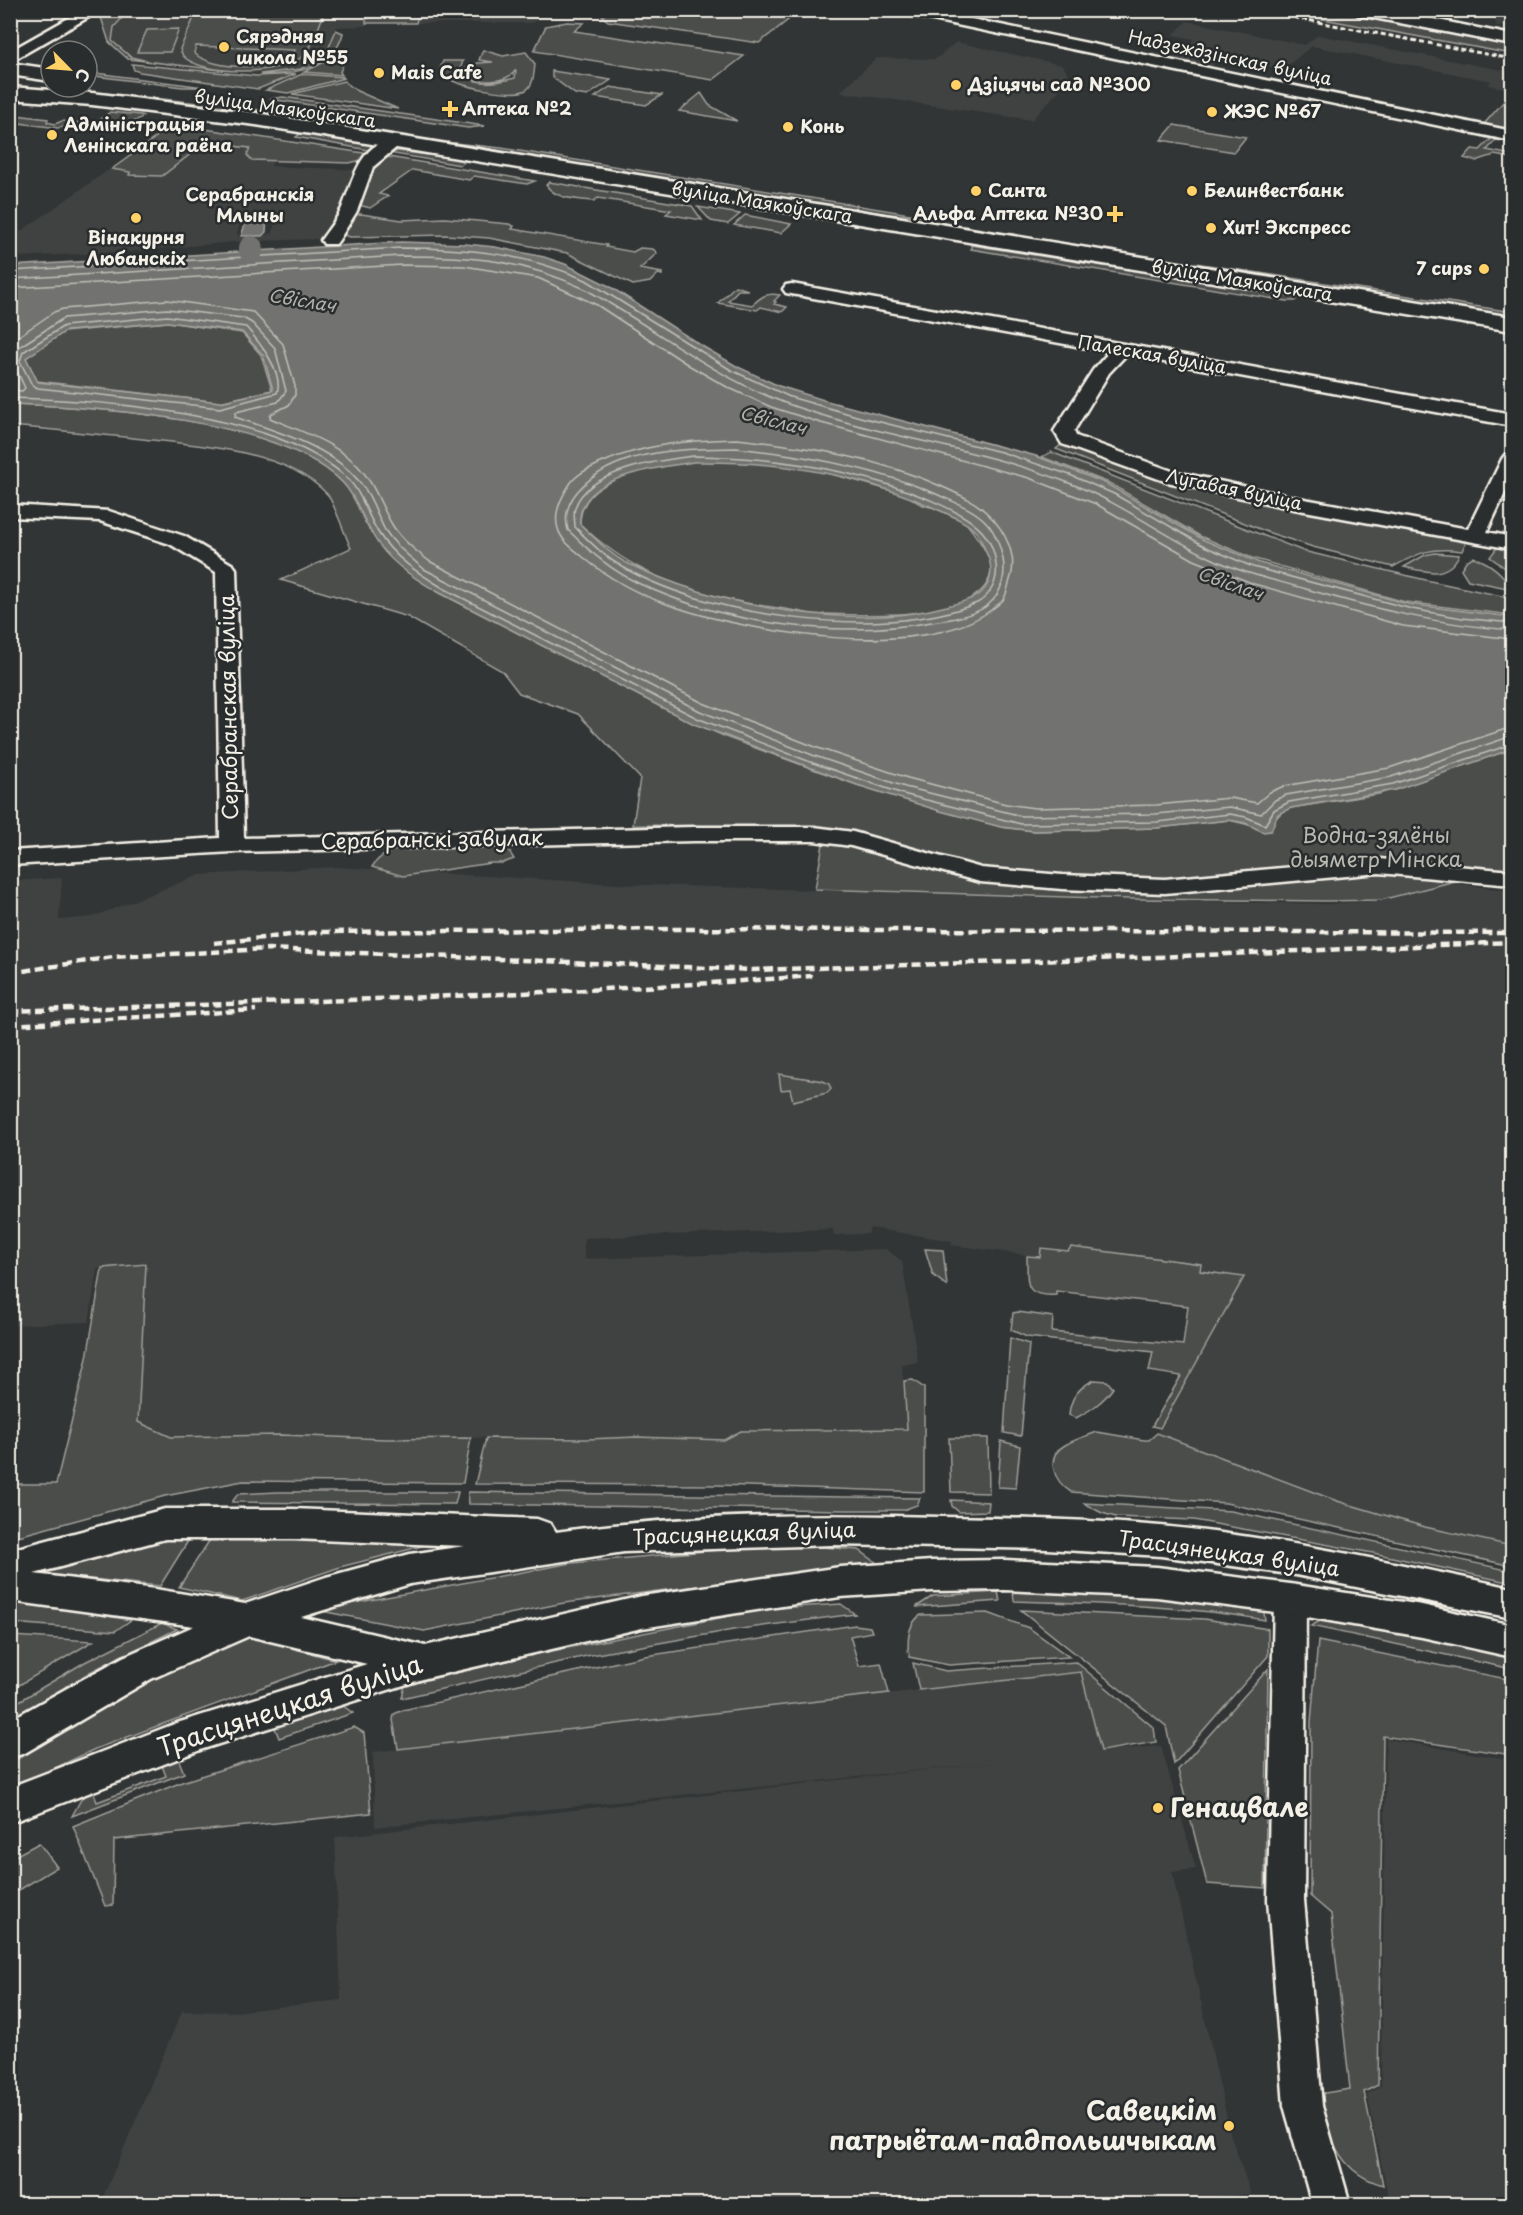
<svg xmlns="http://www.w3.org/2000/svg" width="1523" height="2215" font-family="'Playpen Sans',sans-serif">
  <style>
    .built { fill: #404242 }
    .green { fill: #4b4d4c; stroke: #a09f9a; stroke-width: 1.5; fill-rule: evenodd }
    .water { fill: #727370; stroke: #a6a5a0; stroke-width: 1.5; fill-rule: evenodd }
    .lines { fill: none; stroke-linecap: round; stroke-linejoin: round }
    .shore { stroke: #c0bfb8; stroke-width: 1.5 }
    .canal { stroke: #727370; stroke-width: 24 }
    .street-casing { stroke: #f4f1e8; stroke-width: 5 }
    .secondary-casing { stroke: #f4f1e8; stroke-width: 5 }
    .primary-casing { stroke: #f4f1e8; stroke-width: 5 }
    .street { fill: #2a2d2e; fill-rule: evenodd }
    .secondary { fill: #2a2d2e; fill-rule: evenodd }
    .primary { fill: #2a2d2e; fill-rule: evenodd }
    .rail-far1 { stroke: #f4f1e8; stroke-width: 3; stroke-dasharray: 5 3; stroke-linecap: butt }
    .rail { stroke: #f4f1e8; stroke-width: 4.5; stroke-dasharray: 9 4.5; stroke-linecap: butt }
    .poi-dot { fill: #ffd166; stroke: #2a2d2e; stroke-width: 2 }
    .labels { text-anchor: middle; stroke-width: 5; stroke-linejoin: round; paint-order: stroke }
    .far-poi-label { font-size: 18px; font-weight: bold; fill: #f4f1e8; stroke: #2a2d2e; text-anchor: start }
    .far-street-label { font-size: 18px; fill: #f4f1e8; stroke: #2a2d2e }
    .far-neighbourhood-label { font-size: 18px; font-weight: bold; fill: #f4f1e8; stroke: #2a2d2e }
    .far-water-label { font-size: 18px; font-style: italic; fill: #b3b2ac; stroke: #2a2d2e }
    .street-label { font-size: 21px; fill: #f4f1e8; stroke: #2a2d2e }
    .park-label { font-size: 21px; fill: #b9b8b1; stroke: #2a2d2e }
    .near-street-label { font-size: 26px; fill: #f4f1e8; stroke: #2a2d2e }
    .near-poi-label { font-size: 26px; font-weight: bold; fill: #f4f1e8; stroke: #2a2d2e; text-anchor: start }
  </style>
  <rect width="100%" height="100%" fill="#323535"/>
  <filter id="ink" filterUnits="userSpaceOnUse"><feTurbulence type="fractalNoise" baseFrequency=".0167" numOctaves="2"/><feDisplacementMap in="SourceGraphic" scale="12" xChannelSelector="R" yChannelSelector="G"/><feConvolveMatrix kernelMatrix="1 2 1 2 8 2 1 2 1" color-interpolation-filters="sRGB"/></filter>
  <g filter="url(#ink)">
    <g class="built">
      <polygon points="133,11 549,11 532,23 367,23 365,26 337,27 327,52 301,69 260,74 152,62 131,57 112,41 114,27"/>
      <polygon points="1448,11 1512,11 1512,28 1497,26 1494,19"/>
      <polygon points="1187,21 1305,45 1318,35 1512,72 1512,90 1488,85 1491,81 1312,46 1283,69 1222,57 1209,68 1172,60 1194,39 1173,35"/>
      <polygon points="956,42 1062,65 1071,77 1032,120 840,92 877,58 936,59"/>
      <polygon points="160,134 277,150 271,166 358,170 352,193 327,236 317,239 256,241 256,238 273,233 275,217 251,214 242,219 237,233 239,237 246,237 245,241 124,252 16,257 11,255 10,239"/>
      <polygon points="335,867 616,884 1133,900 1328,904 1382,901 1451,883 1512,891 1512,1546 1425,1527 1337,1501 1157,1433 1243,1277 1199,1271 1200,1264 1072,1247 1069,1252 1041,1257 951,1245 952,1241 870,1228 868,1234 834,1235 833,1229 584,1238 584,1259 886,1249 902,1261 918,1362 902,1365 907,1429 741,1431 725,1440 515,1437 385,1439 281,1435 171,1437 138,1422 146,1264 97,1269 89,1322 11,1325 10,881 62,878 59,920 92,917 200,875"/>
      <polygon points="1081,1672 1101,1751 1161,1746 1196,1869 1172,1872 1231,2136 1251,2194 1137,2204 100,2204 182,2011 234,2012 341,2000 335,1837 999,1762 375,1827 373,1752"/>
      <polygon points="1386,1739 1512,1760 1512,2204 1390,2204 1367,2094 1381,2086"/>
    </g>
    <g class="green">
      <polygon points="99,11 128,11 121,15 125,15 114,27 112,41 131,57 152,62 220,70 128,59 109,42"/>
      <path d="M197,11V10L325,11C319,24 314,47 303,56C281,75 204,77 183,56L180,49ZM196,46L294,50H295C278,72 213,71 194,53Z"/>
      <polygon points="392,11 419,11 416,23 366,23 366,19"/>
      <polygon points="610,11 768,10 784,14 788,20 759,43 608,21 602,16"/>
      <polygon points="1280,11 1340,11 1512,43 1512,54"/>
      <polygon points="567,22 584,23 574,31 744,56 713,80 534,51 546,26"/>
      <polygon points="179,29 170,52 137,52 147,30"/>
      <path d="M336,30L343,33C335,68 291,76 260,74L301,69L327,52Z"/>
      <polygon points="349,50 340,72 342,75 304,72"/>
      <path d="M483,50L503,56L526,52L535,64C534,72 534,85 526,90C514,97 466,87 453,81C447,78 443,74 440,69L443,61H463L459,72C475,87 495,83 515,78L516,70C506,84 477,84 464,74L466,68L478,63L493,62L479,60Z"/>
      <polygon points="132,64 257,76 296,74 258,89 140,72 134,70"/>
      <polygon points="552,71 611,80 587,96 575,94 552,77"/>
      <polygon points="87,72 204,87 182,87 87,75"/>
      <polygon points="302,74 343,77 344,78 288,93 266,90"/>
      <polygon points="344,81 357,91 398,109 292,94"/>
      <polygon points="10,87 136,96 279,112 11,88"/>
      <polygon points="610,87 662,95 646,105 595,97"/>
      <polygon points="1512,92 1512,131 1486,126 1485,123"/>
      <polygon points="701,93 709,105 737,121 679,111"/>
      <polygon points="283,97 485,126 468,128 270,99"/>
      <path d="M110,112L141,115L143,116C130,128 113,122 97,122Z"/>
      <polygon points="16,115 48,119 47,122 55,124 62,121 82,123 58,128 11,122 11,118"/>
      <polygon points="159,122 370,154 362,160 349,163 252,160 247,155 250,148 205,143 162,176 129,175 130,172 112,169 159,135 157,133 161,130 154,126"/>
      <polygon points="1174,125 1246,137 1234,152 1161,140"/>
      <polygon points="301,133 373,145 374,151 296,137"/>
      <polygon points="1492,135 1509,140 1508,142 1496,140 1487,150 1512,155 1512,158 1494,155 1476,161 1464,158 1472,149 1480,150 1491,139 1483,137"/>
      <polygon points="454,143 501,148 922,216 887,214 666,179"/>
      <polygon points="397,151 467,160 460,165 389,153"/>
      <polygon points="382,156 535,181 527,184 474,176 469,180 413,170 379,194 388,196 370,208 359,205 356,202 378,159"/>
      <path d="M549,182L692,206L702,220L666,214L671,210L598,198L594,201C578,199 556,200 546,185Z"/>
      <polygon points="698,207 740,214 728,224 711,221"/>
      <polygon points="361,214 402,220 445,218 509,224 514,226 512,229 607,245 606,247 633,252 640,248 653,249 657,253 640,269 662,273 662,275 658,274 650,282 633,285 567,253 489,238 446,235 350,237 340,234 353,215"/>
      <polygon points="745,215 791,224 781,233 734,225"/>
      <polygon points="971,245 1298,297 1295,301 1287,301 971,249"/>
      <polygon points="1195,263 1512,312 1512,317 1194,265"/>
      <path d="M735,286L748,290H738L728,301L752,305C761,297 766,292 780,295L774,301L776,302L774,304L787,307L782,312L761,307L757,310L718,303Z"/>
      <polygon points="168,322 242,333 261,355 272,390 219,402 37,381 26,358 64,332"/>
      <path d="M11,404C96,407 281,419 343,483C354,494 358,508 365,522C383,555 408,575 440,593L665,709L728,738L857,785L1001,827L1034,831L1157,828L1229,820L1253,826L1276,818L1283,811L1291,808L1379,794L1512,749V874L1458,866L1451,882L1381,900L1327,901L1131,899L815,889L826,827L633,825L640,778L578,714L519,693L502,671L408,617L281,580L351,548C345,536 334,502 327,494C286,450 199,445 142,439C98,434 54,430 11,426Z"/>
      <path d="M1063,443L1160,480L1468,537L1462,551C1431,547 1420,552 1393,567L1313,547L1270,533L1056,449Z"/>
      <polygon points="1051,452 1303,551 1430,581 1512,598 1512,615 1405,602 1252,558 1200,536 1109,483 1042,457"/>
      <path d="M739,459L834,472L839,476L910,496C919,509 944,508 958,511C967,526 992,552 991,570C987,623 862,615 825,614L818,616C791,608 763,607 736,601C674,588 626,568 580,524C580,463 695,461 739,459Z"/>
      <polygon points="1498,546 1512,549 1512,573 1490,557"/>
      <path d="M1435,553L1459,555C1447,579 1426,572 1404,567L1425,555Z"/>
      <path d="M1473,557C1491,563 1503,573 1512,589L1468,580L1461,569L1466,561Z"/>
      <path d="M441,845L507,848L514,859L503,863H491L403,876L372,867C385,845 419,846 441,845Z"/>
      <polygon points="779,1074 823,1081 829,1084 831,1089 827,1093 793,1101 790,1089 781,1090"/>
      <path d="M1071,1247L1201,1264L1200,1271L1244,1277L1160,1428L1152,1426L1181,1376L1149,1371L1153,1352L1027,1337L1011,1330L1013,1313L1018,1312L1053,1317L1052,1332L1183,1345L1188,1306L1056,1291V1295C1022,1297 1028,1283 1027,1256L1040,1257L1041,1248L1068,1251Z"/>
      <polygon points="925,1249 943,1250 947,1286 933,1275"/>
      <polygon points="146,1264 138,1422 171,1437 281,1435 385,1439 471,1438 463,1483 243,1481 165,1496 11,1538 11,1484 56,1484 87,1358 102,1268"/>
      <polygon points="1010,1338 1029,1344 1021,1436 1004,1433"/>
      <polygon points="913,1380 924,1388 924,1492 717,1485 475,1484 486,1438 587,1439 637,1437 724,1440 741,1431 907,1429 904,1381"/>
      <path d="M1094,1380L1107,1381L1113,1388C1103,1402 1091,1410 1076,1418L1069,1415C1070,1398 1079,1387 1094,1380Z"/>
      <path d="M1097,1432L1144,1440H1149L1157,1433L1337,1501L1425,1527L1512,1546V1566L1226,1503L1071,1492C1054,1482 1044,1457 1065,1445C1075,1439 1087,1436 1097,1432Z"/>
      <polygon points="949,1438 988,1438 989,1493 951,1492"/>
      <polygon points="1001,1441 1020,1446 1016,1488 998,1487"/>
      <polygon points="278,1492 458,1492 455,1504 232,1502 238,1494"/>
      <polygon points="468,1492 920,1498 917,1505 903,1510 846,1510 469,1504"/>
      <polygon points="951,1500 989,1502 988,1511 959,1512 952,1506"/>
      <polygon points="1083,1503 1231,1511 1512,1571 1512,1583 1378,1554 1194,1520 1116,1517 1102,1513"/>
      <polygon points="213,1535 450,1539 340,1567 242,1601 179,1587"/>
      <polygon points="161,1538 188,1541 160,1586 31,1573"/>
      <polygon points="785,1544 859,1550 877,1563 564,1603 424,1631 316,1610 572,1563"/>
      <polygon points="998,1592 1000,1601 916,1607 933,1596"/>
      <path d="M1013,1592L1147,1596L1258,1606L1264,1613L1265,1620C1182,1605 1098,1604 1014,1601Z"/>
      <polygon points="11,1600 131,1620 115,1631 11,1623"/>
      <polygon points="841,1604 855,1614 733,1630 591,1655 402,1698 405,1685 537,1654 765,1609"/>
      <polygon points="1021,1610 1204,1619 1268,1629 1268,1656 1174,1764 1166,1726"/>
      <path d="M988,1613L1029,1628L1069,1657L949,1665L909,1657C907,1642 907,1624 921,1615Z"/>
      <polygon points="1325,1618 1512,1657 1512,1669 1311,1626"/>
      <polygon points="162,1623 177,1629 90,1672 11,1722 11,1706 85,1662"/>
      <polygon points="855,1625 870,1627 872,1632 850,1636 859,1666 881,1663 889,1693 398,1749 393,1720 394,1714 403,1710 645,1656"/>
      <polygon points="10,1636 11,1636 93,1641 11,1690"/>
      <polygon points="247,1636 336,1660 95,1749 11,1789 11,1763 133,1689"/>
      <path d="M1318,1641L1512,1680V1755L1383,1736L1378,2085L1364,2092L1383,2185C1336,2172 1330,2135 1318,2094L1350,2089L1331,1914L1310,1896L1311,1722Z"/>
      <polygon points="1076,1662 1154,1728 1156,1742 1101,1751 1081,1672 919,1690 913,1663 946,1671"/>
      <polygon points="1268,1669 1265,1888 1207,1884 1178,1770"/>
      <polygon points="339,1703 353,1713 279,1738 273,1723"/>
      <polygon points="354,1727 364,1733 371,1813 114,1840 113,1905 105,1906 73,1826 182,1782"/>
      <polygon points="178,1758 184,1773 72,1816 84,1794 92,1789 97,1802 166,1776 161,1763"/>
      <polygon points="39,1843 57,1867 11,1895 11,1858"/>
    </g>
    <g class="water">
      <polygon points="256,215 265,216 265,218 267,219 266,232 262,236 241,236 247,219"/>
      <path d="M401,242L465,244L495,247L544,257L565,264L609,286L702,346L738,367L779,386L827,401L1036,456L1105,483L1204,540L1260,563L1408,604L1512,617V749L1395,790L1291,808L1278,814L1271,831L1263,832L1245,823L1229,820L1157,828L1034,831L1001,827L940,811L857,785L694,724L440,593C413,578 387,561 372,534C362,517 356,497 343,483C281,419 96,407 11,404V266ZM168,322L242,332L263,355L273,390L220,402L38,382L26,358L66,331ZM694,462C776,461 857,473 932,507C947,514 965,520 976,532C980,537 983,545 986,552C993,566 993,581 981,593C973,600 957,603 947,606C852,632 717,606 629,564C610,555 595,538 580,524C577,476 658,467 694,462Z"/>
    </g>
    <g class="lines">
      <g class="shore">
        <path d="M10,271L401,248C469,248 523,253 586,280L731,370L790,397L860,417L1001,452L1070,475L1114,494L1206,547L1253,567L1412,609L1462,618L1512,623"/>
        <path d="M10,279L402,256C471,256 521,259 585,289C652,326 712,376 785,403C878,437 977,447 1069,483C1120,502 1162,535 1211,558C1241,573 1274,580 1306,589C1374,609 1441,625 1512,630"/>
        <polyline points="10,288 402,265 464,266 538,278 597,305 690,366 727,387 771,407 821,423 1029,478 1096,504 1194,560 1254,584 1403,626 1512,639"/>
        <path d="M167,316L246,327C259,342 284,372 277,393L220,408L38,388L32,385L20,361L23,352L64,326Z"/>
        <path d="M10,342L54,312L63,309L167,300L253,312L283,344L295,386V395L289,405L271,414L270,418C302,432 342,444 364,473C377,489 382,509 393,526C402,540 416,551 429,561L703,703L818,748L908,778L1006,804L1035,808L1156,805L1230,798L1257,803L1270,792L1284,786L1389,768L1512,727"/>
        <path d="M10,390L22,391L25,388L13,362L16,349L64,318L167,309L243,318L252,323L275,348L286,391L278,402L236,412L235,417C280,433 332,446 362,485C373,498 377,516 385,530C395,546 410,557 424,569L700,711L815,756L905,787L1022,816L1156,814L1230,807L1261,814L1275,800L1286,795L1391,777L1512,736"/>
        <path d="M10,398C102,400 276,413 346,477C362,492 367,515 378,532C394,558 418,573 443,588L697,718L813,763L903,794L1021,824L1157,822L1230,814L1246,817L1265,825L1274,810L1289,802L1393,784L1512,744"/>
        <path d="M737,439C809,447 879,458 945,488C960,495 975,501 987,513C1004,529 1019,556 1010,580C1008,586 1007,594 1003,600C1000,604 994,607 991,610C921,662 750,633 672,606C639,595 609,579 583,557C574,549 562,542 558,529C553,513 561,497 570,484C577,473 589,469 601,463C644,444 690,440 737,439Z"/>
        <path d="M736,448C804,455 871,467 934,493C951,501 973,508 986,522C995,531 1000,546 1003,559C1006,575 1002,593 989,604C976,615 954,619 938,621C841,639 730,626 640,584C612,571 590,552 568,530C564,516 568,503 577,492C614,448 684,449 736,448Z"/>
        <path d="M694,456C775,457 853,468 928,499C958,512 993,526 996,565C998,580 991,596 977,603C883,642 701,617 616,563C601,554 588,540 575,527C575,521 573,514 575,508C586,470 661,460 694,456Z"/>
      </g>
      <polyline class="canal" points="251,251 251,248"/>
      <g class="street-casing">
        <g id="street">
          <polygon points="83,10 101,10 10,62 10,51"/>
          <polygon points="897,10 928,10 1512,131 1512,141 904,14"/>
          <path d="M395,137L403,142L373,167L357,211L339,240L336,244H324L321,240C328,230 337,219 342,208C354,179 358,146 395,137Z"/>
          <polygon points="792,284 1512,414 1512,426 1126,355 1109,373 1074,431 1076,436 1172,471 1299,498 1468,529 1502,459 1505,455 1512,453 1512,478 1487,532 1512,537 1512,549 1299,510 1167,482 1062,444 1054,431 1093,370 1109,352 786,293 783,289 786,285"/>
          <polygon points="10,505 109,511 184,536 233,565 236,569 244,838 694,827 814,827 853,832 981,868 1062,875 1165,879 1379,859 1512,871 1512,885 1379,873 1165,893 1062,889 980,882 851,846 814,841 694,841 232,852 10,865 10,851 220,838 216,572 170,544 100,521 10,517"/>
          <polygon points="1290,1586 1302,1590 1306,1599 1304,1900 1322,2106 1350,2204 1312,2204 1284,2106 1268,1900 1274,1599 1278,1590"/>
        </g>
      </g>
      <g class="secondary-casing">
        <g id="secondary">
          <polygon points="1350,10 1389,10 1512,35 1512,45 1359,15"/>
          <path d="M165,1509H293L537,1519L551,1524L556,1532C667,1516 781,1514 894,1516C982,1518 1071,1518 1160,1526C1278,1537 1396,1563 1512,1588V1618L1296,1575L1161,1556L1047,1549L832,1545L624,1552L410,1584L301,1617L425,1646L642,1596L840,1567L932,1561L1005,1560L1157,1567L1290,1584L1422,1605L1512,1625V1657L1422,1637L1290,1614L1157,1597L1005,1590L932,1591L840,1597L642,1628L426,1678L203,1749L10,1823V1787L177,1723L367,1664L249,1636L151,1679L25,1753L10,1758V1720L123,1657L194,1626L10,1601V1550ZM165,1539H293L465,1546L410,1554L326,1577L245,1604L155,1589L34,1574Z"/>
        </g>
      </g>
      <g class="primary-casing">
        <g id="primary">
          <polygon points="10,63 51,69 51,81 10,75"/>
          <polygon points="10,87 92,93 256,113 1512,317 1512,331 256,125 92,105 10,99"/>
        </g>
      </g>
      <use href="#street" class="street"/>
      <use href="#secondary" class="secondary"/>
      <use href="#primary" class="primary"/>
      <polyline class="rail-far1" points="1255,10 1512,59"/>
      <g class="rail">
        <polyline points="214,943 320,932 680,929 1512,933"/>
        <polyline points="10,973 113,957 268,949 753,970 1157,957 1512,942"/>
        <path d="M10,1011C277,1002 545,996 812,976"/>
        <polyline points="10,1025 256,1010"/>
      </g>
    </g>
  </g>
  <g class="poi-dot">
    <circle cx="224" cy="47" r="6"/>
    <circle cx="379" cy="73" r="6"/>
    <circle cx="956" cy="85" r="6"/>
    <path d="M447 100h6v6h6v6h-6v6h-6v-6h-6v-6h6z"/>
    <circle cx="1212" cy="112" r="6"/>
    <circle cx="788" cy="127" r="6"/>
    <circle cx="52" cy="135" r="6"/>
    <circle cx="976" cy="191" r="6"/>
    <circle cx="1192" cy="191" r="6"/>
    <path d="M1112 205h6v6h6v6h-6v6h-6v-6h-6v-6h6z"/>
    <circle cx="136" cy="218" r="6"/>
    <circle cx="1211" cy="228" r="6"/>
    <circle cx="1484" cy="269" r="6"/>
    <circle cx="1158" cy="1808" r="6"/>
    <circle cx="1229" cy="2126" r="6"/>
  </g>
  <g class="labels">
    <g class="far-poi-label">
      <text x="236" y="43">Сярэдняя<tspan x="236" dy="21">школа №55</tspan></text>
      <text x="391" y="79">Mais Cafe</text>
      <text x="968" y="91">Дзіцячы сад №300</text>
      <text x="462" y="115">Аптека №2</text>
      <text x="1224" y="118">ЖЭС №67</text>
      <text x="64" y="131">Адміністрацыя<tspan x="64" dy="21">Ленінскага раёна</tspan></text>
      <text x="800" y="133">Конь</text>
      <text x="988" y="197">Санта</text>
      <text x="1204" y="197">Белинвестбанк</text>
      <text x="1103" y="220" text-anchor="end">Альфа Аптека №30</text>
      <text x="1223" y="234">Хит! Экспресс</text>
      <text x="136" y="244" text-anchor="middle">Вінакурня<tspan x="136" dy="21">Любанскіх</tspan></text>
      <text x="1472" y="275" text-anchor="end">7 cups</text>
    </g>
    <g class="far-street-label">
      <text transform="translate(1230 58) rotate(12)" y="6">Надзеждзінская вуліца</text>
      <text transform="translate(285 109) rotate(8)" y="6">вуліца Маякоўскага</text>
      <text transform="translate(762 203) rotate(9)" y="6">вуліца Маякоўскага</text>
      <text transform="translate(1242 281) rotate(9)" y="6">вуліца Маякоўскага</text>
      <text transform="translate(1152 355) rotate(10)" y="6">Палеская вуліца</text>
      <text transform="translate(1234 490) rotate(12)" y="6">Лугавая вуліца</text>
    </g>
    <g class="far-neighbourhood-label">
      <text x="250" y="201">Серабранскія<tspan x="250" dy="21">Млыны</tspan></text>
    </g>
    <g class="far-water-label">
      <text transform="translate(302 301) rotate(9)" y="6">Свіслач</text>
      <text transform="translate(773 421) rotate(14)" y="6">Свіслач</text>
      <text transform="translate(1230 584) rotate(19)" y="6">Свіслач</text>
    </g>
    <g class="street-label">
      <text transform="translate(229 707) rotate(-91)" y="7">Серабранская вуліца</text>
      <text transform="translate(432 840) rotate(-1)" y="7">Серабранскі завулак</text>
      <text transform="translate(744 1534) rotate(-2)" y="7">Трасцянецкая вуліца</text>
      <text transform="translate(1229 1554) rotate(8)" y="7">Трасцянецкая вуліца</text>
    </g>
    <g class="park-label">
      <text x="1376" y="843">Водна-зялёны<tspan x="1376" dy="24">дыяметр Мінска</tspan></text>
    </g>
    <g class="near-street-label">
      <text transform="translate(290 1706) rotate(-18)" y="9">Трасцянецкая вуліца</text>
    </g>
    <g class="near-poi-label">
      <text x="1170" y="1817">Генацвале</text>
      <text x="1217" y="2120" text-anchor="end">Савецкім<tspan x="1217" dy="30">патрыётам-падпольшчыкам</tspan></text>
    </g>
  </g>
  <rect width="1523" height="2215" fill="none" stroke="#2a2d2e" stroke-width="36"/>
  <rect x="18" y="18" width="1487" height="2179" fill="none" stroke="#f4f1e8" stroke-width="2" filter="url(#ink)"/>
  <g transform="translate(69 69) rotate(115)"><circle r="28" fill="#2a2d2e" stroke="#7b7b78" stroke-width="1.5"/>
  <path d="M0-4.5L10 22L0 15L-10 22Z" fill="#ffd166"/>
  <text y="-9" font-size="16" font-weight="bold" text-anchor="middle" fill="#f4f1e8">С</text>
  </g>
</svg>
